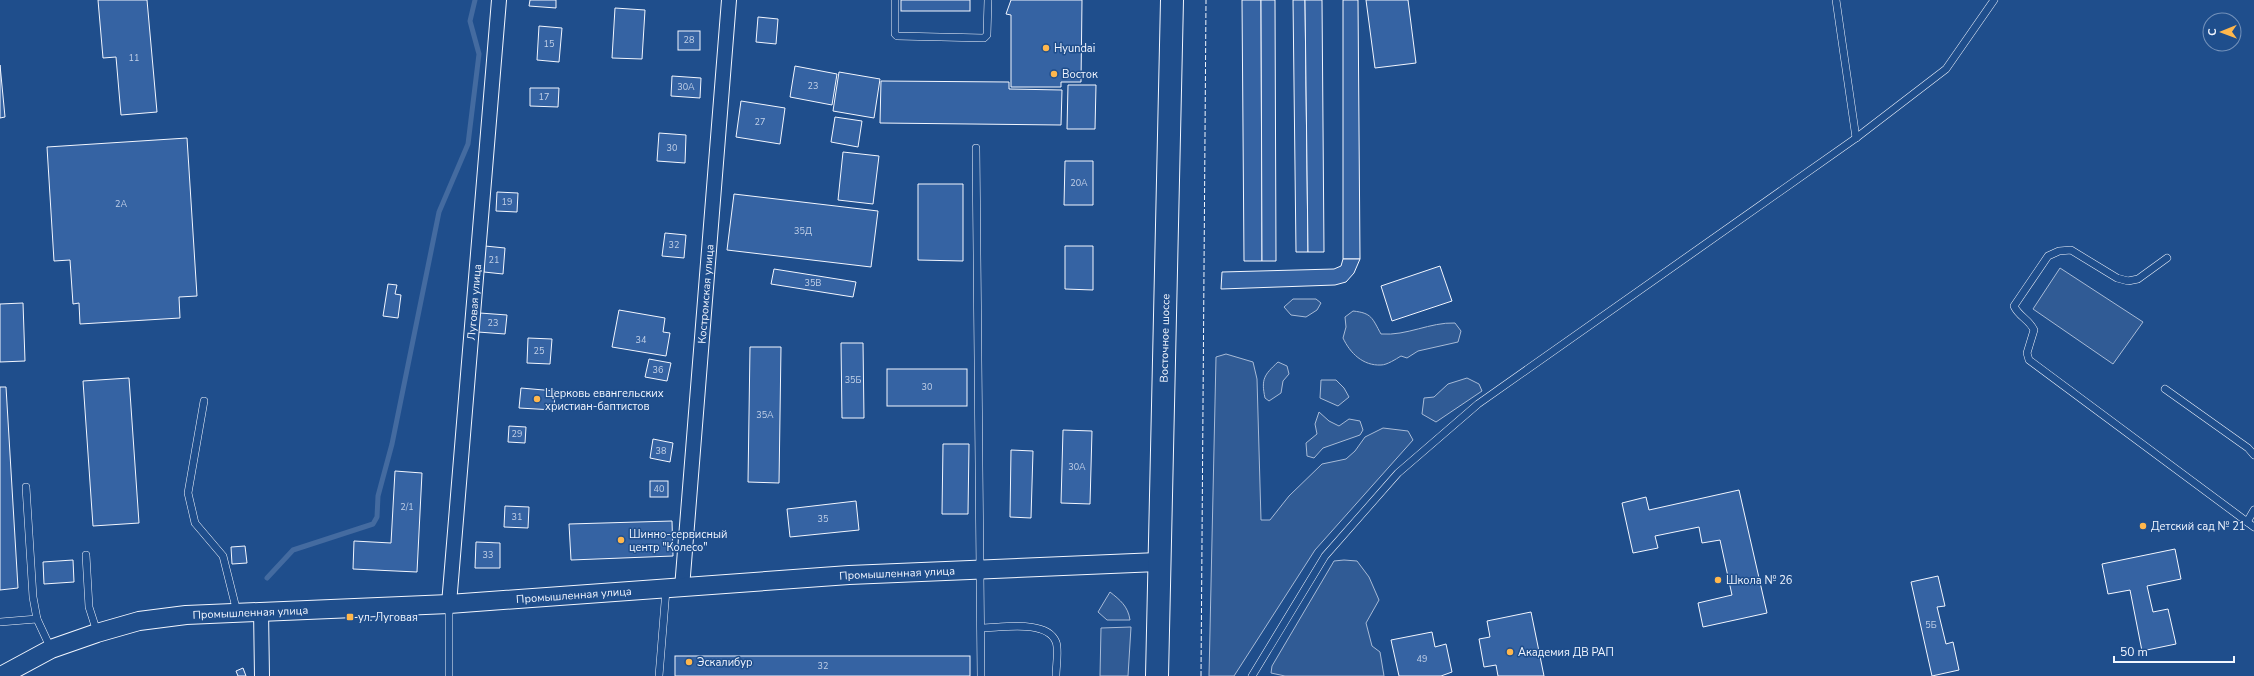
<svg xmlns="http://www.w3.org/2000/svg" width="2254" height="676" font-family="'Nunito Sans',sans-serif">
  <style>
    .green { fill: #305b95; stroke: #a8bbd7 }
    .lines { fill: none; stroke-linecap: round; stroke-linejoin: round }
    .stream { stroke: #446ba0; stroke-width: 5 }
    .building { fill: #3563a3; stroke: #f2f6ff }
    .service-casing { stroke: #f2f6ff; stroke-width: 8 }
    .minor-casing { stroke: #f2f6ff; stroke-width: 16 }
    .tertiary-casing { stroke: #f2f6ff; stroke-width: 20 }
    .primary-casing { stroke: #f2f6ff; stroke-width: 24 }
    .service { stroke: #1f4e8c; stroke-width: 7 }
    .minor { stroke: #1f4e8c; stroke-width: 14 }
    .tertiary { stroke: #1f4e8c; stroke-width: 18 }
    .primary { stroke: #1f4e8c; stroke-width: 22 }
    .fence { stroke: #f2f6ff; stroke-width: 1; stroke-dasharray: 5 2; stroke-linecap: butt }
    .poi-dot { fill: #ffb74d; stroke: #1f4e8c; stroke-width: 1.5 }
    .labels { text-anchor: middle; stroke-width: 3; stroke-linejoin: round; paint-order: stroke }
    .number-label { font-size: 9px; fill: #c3d1e8 }
    .poi-label { font-size: 11px; fill: #f2f6ff; stroke: #1f4e8c; text-anchor: start }
    .street-label { font-size: 11px; fill: #f2f6ff; stroke: #1f4e8c }
  </style>
  <rect width="100%" height="100%" fill="#1f4e8c"/>
  <g class="green">
    <polygon points="2060,268 2143,322 2113,364 2033,309"/>
    <polygon points="1293,299 1316,299 1321,303 1317,310 1306,317 1291,315 1284,307"/>
    <path d="M1353,311C1372,313 1372,318 1381,334C1407,336 1430,322 1455,323L1461,331L1458,342L1418,351L1407,358L1401,356C1396,359 1387,365 1381,365C1363,366 1350,353 1343,338L1346,327L1345,317Z"/>
    <polygon points="1226,354 1253,362 1257,379 1261,520 1270,520 1289,496 1322,464 1346,459 1355,451 1365,437 1383,428 1408,431 1413,440 1315,550 1234,676 1209,676 1216,357"/>
    <path d="M1278,362L1287,366L1289,374L1283,381L1281,393L1269,401L1265,398C1261,379 1264,375 1278,362Z"/>
    <polygon points="1467,378 1479,384 1482,391 1436,422 1422,414 1424,398 1434,397 1448,384"/>
    <polygon points="1321,380 1336,380 1344,388 1349,397 1338,406 1320,398"/>
    <polygon points="1319,412 1329,421 1339,426 1349,419 1360,421 1363,430 1360,435 1323,448 1314,458 1307,456 1306,443 1317,434 1315,424"/>
    <polygon points="1344,560 1357,561 1369,577 1379,600 1366,623 1372,646 1380,652 1384,676 1285,676 1271,673 1272,666 1334,561"/>
    <path d="M1110,592C1120,600 1128,606 1130,620H1107L1098,612Z"/>
    <polygon points="1131,627 1128,676 1100,676 1101,628"/>
  </g>
  <g class="lines">
    <polyline class="stream" points="267,578 293,550 373,524 377,517 378,496 392,444 439,212 468,144 479,54 470,21 475,0"/>
  </g>
  <g class="building">
    <polygon points="98,0 147,0 157,112 121,115 116,57 103,58"/>
    <polygon points="530,0 556,0 556,8 529,6"/>
    <rect x="901" y="0" width="69" height="11"/>
    <polygon points="1011,0 1082,0 1081,82 1061,82 1061,87 1011,87 1011,15 1006,14"/>
    <polygon points="1242,0 1261,0 1262,261 1244,261"/>
    <polygon points="1261,0 1275,0 1276,261 1262,261"/>
    <polygon points="1293,0 1305,0 1308,252 1296,252"/>
    <polygon points="1305,0 1322,0 1324,252 1308,252"/>
    <polygon points="1343,0 1358,0 1360,259 1343,259"/>
    <polygon points="1366,0 1408,0 1416,63 1375,68"/>
    <polygon points="615,8 645,10 642,59 612,58"/>
    <polygon points="758,17 778,19 776,44 756,42"/>
    <polygon points="539,26 562,28 559,62 537,60"/>
    <rect x="678" y="31" width="22" height="19"/>
    <polygon points="0,65 5,117 0,118"/>
    <polygon points="795,66 837,74 832,105 790,97"/>
    <polygon points="839,72 880,79 874,118 833,111"/>
    <polygon points="672,76 701,78 700,98 671,96"/>
    <polygon points="881,81 1009,82 1009,89 1062,90 1061,125 880,123"/>
    <polygon points="1068,85 1096,85 1095,129 1067,129"/>
    <polygon points="530,88 559,88 558,107 530,106"/>
    <polygon points="741,101 785,108 780,144 736,137"/>
    <polygon points="835,117 862,121 858,147 831,142"/>
    <polygon points="659,133 686,135 685,163 657,161"/>
    <polygon points="187,138 197,296 179,297 180,318 80,324 79,303 73,304 70,260 54,261 47,147"/>
    <polygon points="843,152 879,156 873,204 838,200"/>
    <polygon points="1065,161 1093,161 1093,205 1064,205"/>
    <polygon points="918,184 963,184 963,261 918,260"/>
    <polygon points="497,192 518,193 517,212 496,211"/>
    <polygon points="734,194 878,211 871,267 727,250"/>
    <polygon points="665,233 686,235 684,258 662,256"/>
    <polygon points="485,246 505,248 503,274 484,272"/>
    <polygon points="1065,246 1093,246 1093,290 1065,289"/>
    <polygon points="1343,259 1360,259 1354,273 1346,282 1335,285 1221,289 1222,272 1334,269 1341,266"/>
    <polygon points="1440,266 1452,301 1392,321 1381,286"/>
    <polygon points="774,269 856,282 853,297 771,284"/>
    <polygon points="388,284 397,285 395,294 401,295 398,318 383,316"/>
    <polygon points="23,303 25,361 0,362 0,304"/>
    <polygon points="619,310 665,318 663,332 670,333 666,356 612,347"/>
    <polygon points="480,313 507,315 505,334 478,332"/>
    <polygon points="528,338 552,339 550,364 527,363"/>
    <polygon points="841,343 863,343 864,418 842,418"/>
    <polygon points="750,347 781,347 779,483 748,482"/>
    <polygon points="649,359 671,363 667,381 645,377"/>
    <rect x="887" y="369" width="80" height="37"/>
    <polygon points="129,378 139,523 93,526 83,381"/>
    <polygon points="0,387 6,387 18,588 0,590"/>
    <polygon points="521,388 555,391 554,410 519,408"/>
    <polygon points="509,426 526,427 525,443 508,442"/>
    <polygon points="1063,430 1092,431 1090,504 1061,503"/>
    <polygon points="653,439 673,443 670,462 650,458"/>
    <polygon points="943,444 969,444 968,514 942,514"/>
    <polygon points="1011,450 1033,451 1031,518 1010,517"/>
    <polygon points="395,471 422,473 417,572 353,569 354,541 391,543"/>
    <rect x="650" y="481" width="18" height="16"/>
    <polygon points="1739,490 1767,613 1703,627 1698,603 1732,595 1720,540 1702,543 1699,527 1655,536 1658,548 1633,553 1622,503 1646,497 1649,510"/>
    <polygon points="856,501 859,530 790,537 787,509"/>
    <polygon points="505,506 529,507 528,528 504,527"/>
    <polygon points="672,521 673,556 571,560 569,524"/>
    <polygon points="476,542 500,543 500,568 475,568"/>
    <polygon points="245,546 247,563 232,564 231,547"/>
    <polygon points="2175,549 2181,579 2147,586 2153,612 2168,609 2176,644 2142,651 2130,590 2108,594 2102,564"/>
    <polygon points="73,560 74,582 44,584 43,562"/>
    <polygon points="1938,576 1945,606 1937,607 1946,644 1953,642 1959,670 1932,676 1911,582"/>
    <polygon points="1531,612 1544,676 1498,676 1496,665 1484,667 1479,639 1490,637 1487,621"/>
    <polygon points="1432,632 1435,647 1446,644 1452,672 1441,676 1399,676 1391,640"/>
    <rect x="675" y="656" width="295" height="20"/>
    <polygon points="243,668 246,676 238,676 236,671"/>
  </g>
  <g class="lines">
    <g class="service-casing">
      <g id="service">
        <polyline points="895,0 895,34 897,36 984,38 987,35 988,0"/>
        <polyline points="1836,0 1856,138"/>
        <polyline points="976,148 981,676"/>
        <path d="M2167,258L2138,279L2128,281L2117,278L2071,250L2059,251L2048,256L2014,306C2019,317 2029,319 2034,330L2027,353L2029,360L2254,527"/>
        <polyline points="2165,389 2248,448 2254,455"/>
        <polyline points="204,401 188,493 195,523 223,556 237,612"/>
        <polyline points="26,487 33,597 37,619 51,649"/>
        <polyline points="2247,522 2254,510"/>
        <polyline points="86,555 89,607 97,632"/>
        <polyline points="0,622 37,619"/>
        <path d="M981,628C1001,628 1047,619 1056,642C1059,650 1056,666 1056,676"/>
        <polyline points="449,676 449,604"/>
        <polyline points="659,676 666,590"/>
        <polyline points="1252,676 1325,556 1398,473 1478,404 1856,138 1946,69 1994,0"/>
      </g>
    </g>
    <g class="minor-casing">
      <g id="minor">
        <path id="s1" d="M682,588L729,0"/>
        <path id="s2" d="M449,604L499,0"/>
        <polyline points="261,610 262,676"/>
      </g>
    </g>
    <g class="tertiary-casing">
      <g id="tertiary">
        <path id="s3" d="M1,676L51,649L97,633L139,621L186,615L449,604L849,575L1158,562"/>
      </g>
    </g>
    <g class="primary-casing">
      <g id="primary">
        <path id="s4" d="M1157,676L1172,0"/>
      </g>
    </g>
    <use href="#service" class="service"/>
    <use href="#minor" class="minor"/>
    <use href="#tertiary" class="tertiary"/>
    <use href="#primary" class="primary"/>
    <polyline class="fence" points="1201,676 1206,0"/>
  </g>
  <g class="poi-dot">
    <circle cx="1046" cy="48" r="4"/>
    <circle cx="1054" cy="74" r="4"/>
    <circle cx="537" cy="399" r="4"/>
    <circle cx="2143" cy="526" r="4"/>
    <circle cx="621" cy="540" r="4"/>
    <circle cx="1718" cy="580" r="4"/>
    <rect x="346" y="613" width="8" height="8" rx="2"/>
    <circle cx="1510" cy="652" r="4"/>
    <circle cx="689" cy="662" r="4"/>
  </g>
  <g class="labels">
    <g class="number-label">
      <text x="689" y="43">28</text>
      <text x="549" y="47">15</text>
      <text x="134" y="61">11</text>
      <text x="813" y="89">23</text>
      <text x="686" y="90">30А</text>
      <text x="544" y="100">17</text>
      <text x="760" y="125">27</text>
      <text x="672" y="151">30</text>
      <text x="1079" y="186">20А</text>
      <text x="507" y="205">19</text>
      <text x="121" y="207">2А</text>
      <text x="803" y="234">35Д</text>
      <text x="674" y="248">32</text>
      <text x="494" y="263">21</text>
      <text x="813" y="286">35В</text>
      <text x="493" y="326">23</text>
      <text x="641" y="343">34</text>
      <text x="539" y="354">25</text>
      <text x="658" y="373">36</text>
      <text x="853" y="383">35Б</text>
      <text x="927" y="390">30</text>
      <text x="765" y="418">35А</text>
      <text x="517" y="437">29</text>
      <text x="661" y="454">38</text>
      <text x="1077" y="470">30А</text>
      <text x="659" y="492">40</text>
      <text x="407" y="510">2/1</text>
      <text x="517" y="520">31</text>
      <text x="823" y="522">35</text>
      <text x="488" y="558">33</text>
      <text x="1931" y="628">5Б</text>
      <text x="1422" y="662">49</text>
      <text x="823" y="669">32</text>
    </g>
    <g class="poi-label">
      <text x="1054" y="52">Hyundai</text>
      <text x="1062" y="78">Восток</text>
      <text x="545" y="397">Церковь евангельских<tspan x="545" dy="13">христиан-баптистов</tspan></text>
      <text x="2151" y="530">Детский сад № 21</text>
      <text x="629" y="538">Шинно-сервисный<tspan x="629" dy="13">центр "Колесо"</tspan></text>
      <text x="1726" y="584">Школа № 26</text>
      <text x="358" y="621">ул. Луговая</text>
      <text x="1518" y="656">Академия ДВ РАП</text>
      <text x="697" y="666">Эскалибур</text>
    </g>
    <g class="street-label">
      <text dy="4" stroke="none"><textPath href="#s1" startOffset="295">Костромская улица</textPath></text>
      <text dy="4" stroke="none"><textPath href="#s2" startOffset="303">Луговая улица</textPath></text>
      <text dy="4" stroke="none"><textPath href="#s4" startOffset="338">Восточное шоссе</textPath></text>
      <text dy="4" stroke="none"><textPath href="#s3" startOffset="909">Промышленная улица</textPath></text>
      <text dy="4" stroke="none"><textPath href="#s3" startOffset="585">Промышленная улица</textPath></text>
      <text dy="4" stroke="none"><textPath href="#s3" startOffset="261">Промышленная улица</textPath></text>
    </g>
  </g>
  <g transform="translate(2222 32) rotate(269)"><circle r="19" fill="#1f4e8c" stroke="#7391ba"/>
  <path d="M0-3L7 15L0 10L-7 15Z" fill="#ffb74d"/>
  <text y="-6" font-size="11" font-weight="bold" text-anchor="middle" fill="#f2f6ff">С</text>
  </g>
  <path d="M2114 656v6h120v-6" fill="none" stroke="#f2f6ff" stroke-width="2"/>
  <text x="2120" y="656" font-size="12" fill="#f2f6ff" stroke="#1f4e8c" stroke-width="3" paint-order="stroke">50 m</text>
</svg>
